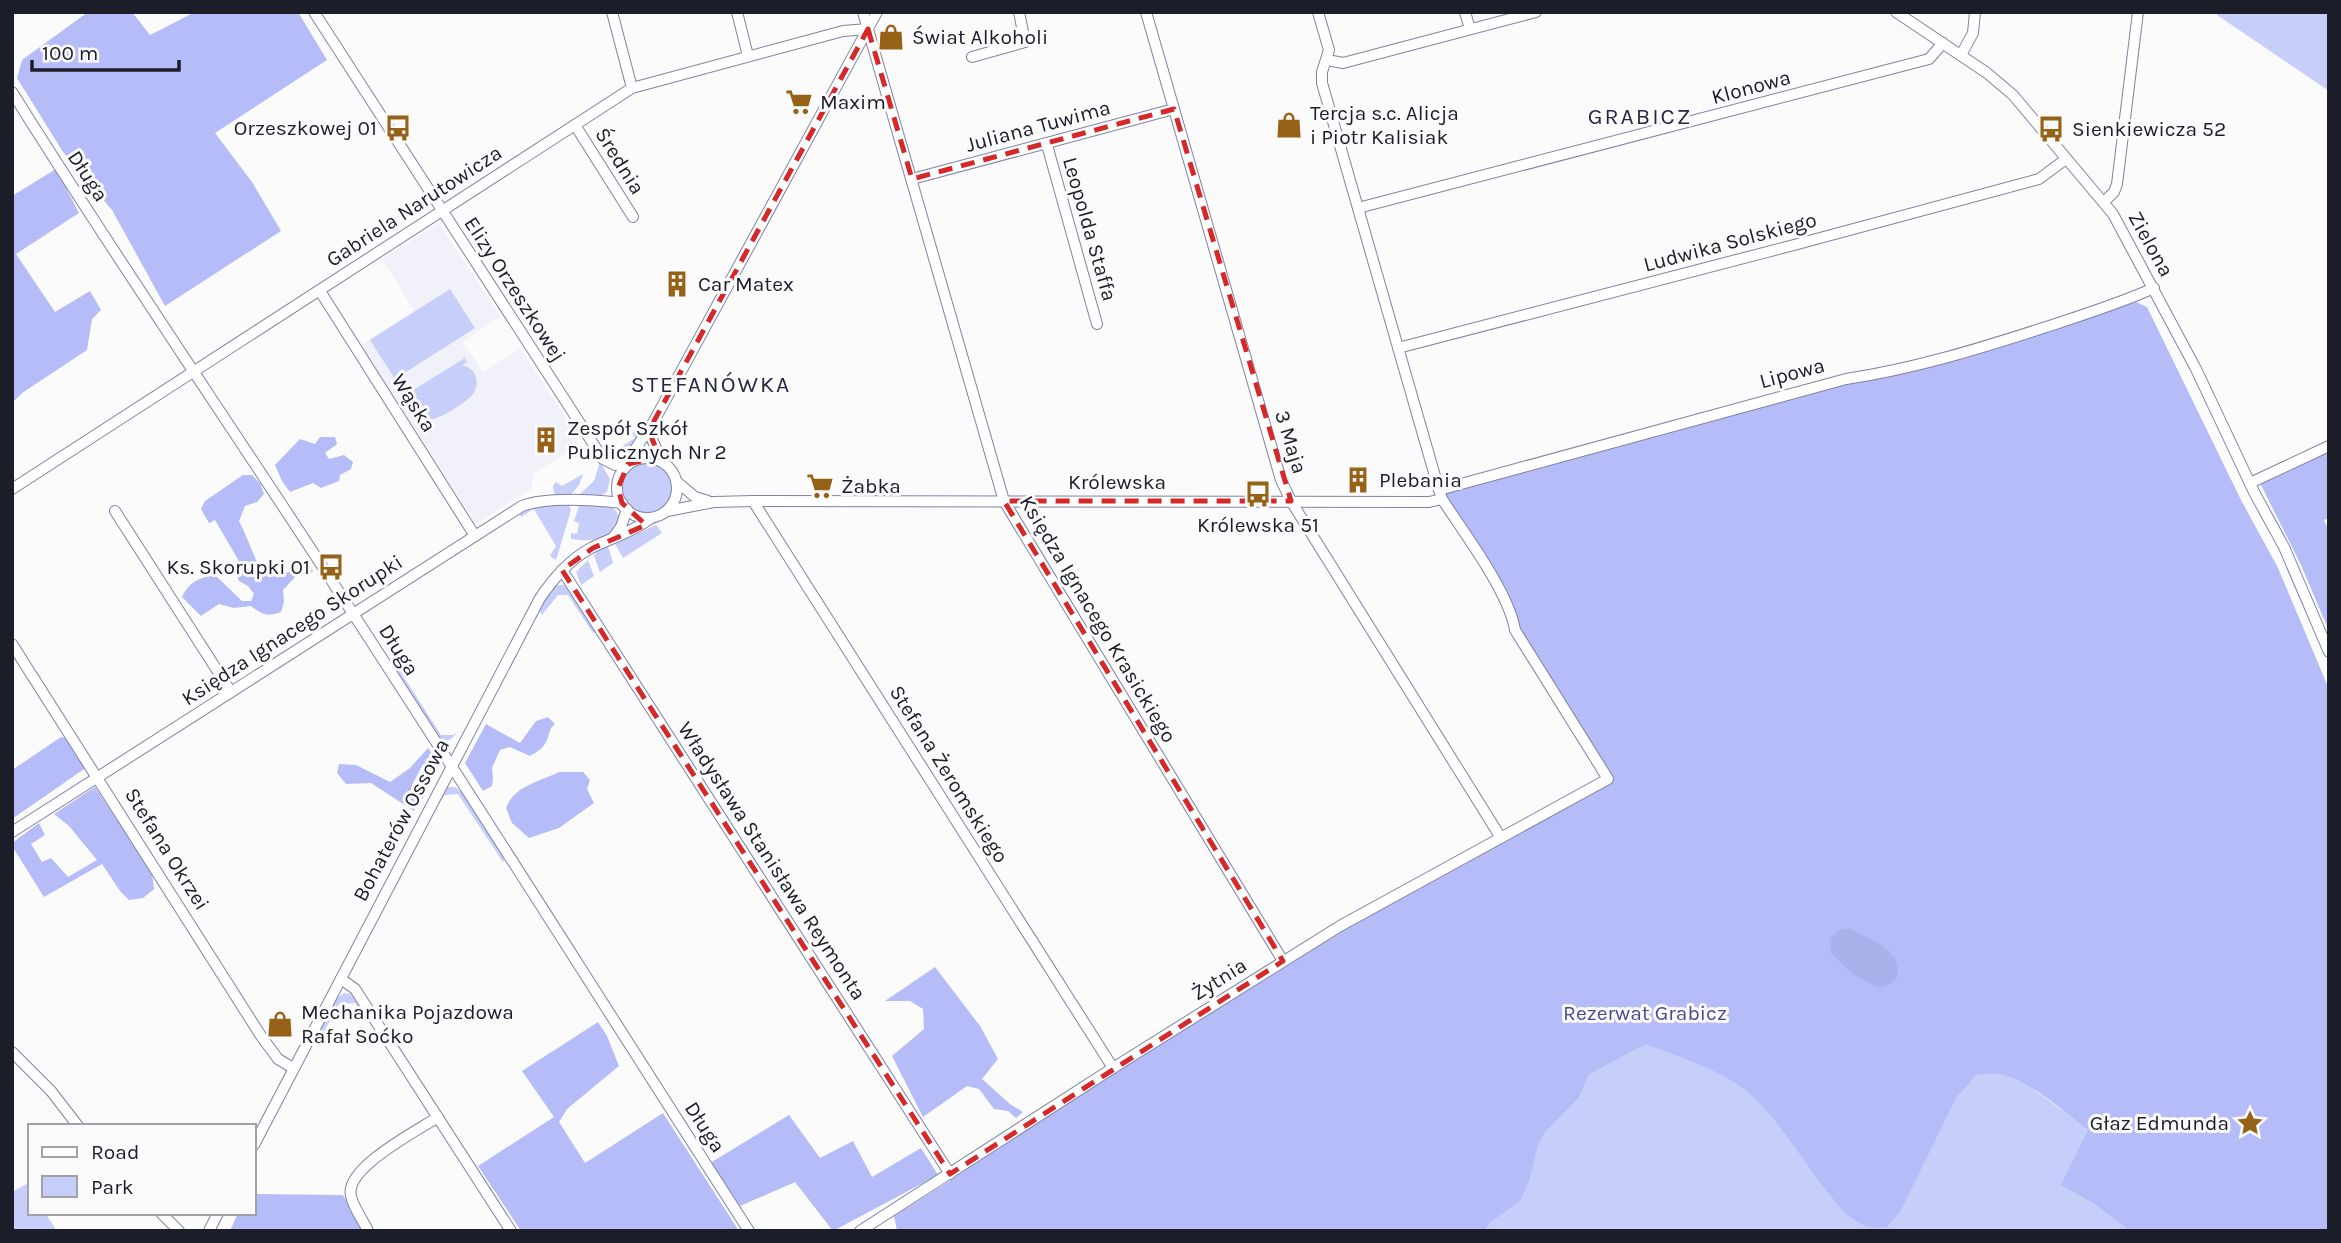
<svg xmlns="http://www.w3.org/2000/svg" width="2341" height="1243" font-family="Karla,sans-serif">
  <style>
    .built { fill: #f0f1f9 }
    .green { fill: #c8cefa }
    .forest { fill: #b6bcf7 }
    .water { fill: #abb2eb }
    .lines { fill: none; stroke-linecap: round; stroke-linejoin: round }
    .street-casing { stroke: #7f83a2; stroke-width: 12 }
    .street { stroke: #fff; stroke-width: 10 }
    .marked { fill: none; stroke: #d62828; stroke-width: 5; stroke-dasharray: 14 9; stroke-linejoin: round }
    .labels { text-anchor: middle; stroke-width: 6; stroke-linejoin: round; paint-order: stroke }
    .poi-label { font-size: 21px; fill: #1b1d29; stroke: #fbfbfb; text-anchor: start }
    .street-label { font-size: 21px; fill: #1b1d29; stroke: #fbfbfb }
    .park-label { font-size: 21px; fill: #494b91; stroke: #fbfbfb }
    .neighbourhood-label { font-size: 23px; letter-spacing: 2px; fill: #262842; stroke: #fbfbfb }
  </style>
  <rect width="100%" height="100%" fill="#fbfbfb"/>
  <polygon class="built" points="439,223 500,316 463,342 483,372 520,348 578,436 576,447 533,474 532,488 476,524 361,345 414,310 382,259"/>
  <g class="green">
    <polygon points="2218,12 2329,12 2329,91 2217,15"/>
    <polygon points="450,289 475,328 395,379 370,340"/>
    <path d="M465,358L467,362L462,365C476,369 480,380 474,393C461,408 403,445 409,398L405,395Z"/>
    <polygon points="647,424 622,459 614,461 607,457 613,446 616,450 635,438 632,433"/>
    <polygon points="600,462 610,479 607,492 599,497 579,495 594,481"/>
    <circle cx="648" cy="488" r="25"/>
    <polygon points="583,474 579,485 569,497 557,496 554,493 553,486 556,482 562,486"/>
    <polygon points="537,505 569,505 571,510 556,560 550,556 556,546 534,509 521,517 519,513"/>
    <path d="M579,506C595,506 615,500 620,519C608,541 595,542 571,539V533L577,534L579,523L574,521Z"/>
    <polygon points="656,525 662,533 623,558 615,544"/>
    <polygon points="608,546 613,563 600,572 594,556 595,553"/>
    <polygon points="588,560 594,576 581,585 576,572"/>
    <polygon points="558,585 564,585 569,589 596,632 593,633 568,595 558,595 542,615 539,610 552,589"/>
    <polygon points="393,660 441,735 453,735 458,732 450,740 442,740 441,743 390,663"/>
    <polygon points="1613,780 2089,1130 2086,1135 2179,1231 1387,1231 1363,918"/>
    <polygon points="448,787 455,787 463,793 505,858 503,862 458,794 445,795 441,800 440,797"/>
    <polygon points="344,993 351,994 361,1005 359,1009 355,1003 339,1004 321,1037 318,1036 317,1033 335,999"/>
    <polygon points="30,1182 30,1213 45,1213 57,1231 12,1231 12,1192"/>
  </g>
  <g class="forest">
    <polygon points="88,12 132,12 150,35 195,12 298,12 327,60 215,133 252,182 281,231 165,306 112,210 63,152 17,78 22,60"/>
    <polygon points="56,169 79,213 16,254 55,312 90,291 101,310 92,319 87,350 22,393 12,403 12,196"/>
    <path d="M2136,302L2147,307L2241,500L2278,568L2329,689V1231H2130L2095,1204L2061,1185L2088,1130C2065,1113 2027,1078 1999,1074C1992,1072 1984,1074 1976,1075L1956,1098L1901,1210L1887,1227C1875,1228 1866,1228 1856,1221C1843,1214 1835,1201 1826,1190C1802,1160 1774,1112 1744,1089C1717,1068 1678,1057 1646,1044L1589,1074L1579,1097L1544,1133L1537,1148L1529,1181L1520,1201L1489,1223L1485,1231H897L894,1216L948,1182L1118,1060L1340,931L1613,782L1521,632L1517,616L1444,492Z"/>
    <polygon points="320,437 335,437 337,444 325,453 329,459 344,455 353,462 351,469 340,475 339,481 321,488 313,483 290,492 282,481 275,465 300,439 315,444"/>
    <polygon points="2329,450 2329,518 2324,520 2329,531 2329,631 2301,565 2259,481"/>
    <path d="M243,475H252L260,483L264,494L257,502L245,506L239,521C248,538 253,556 263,574L280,576L306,563L313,572L297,575L283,590L284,602L281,612C268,617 262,615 251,606L234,608L219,604L201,616L182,597C189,582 199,578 215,575L242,601H251L254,594L248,586L239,581L237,575L240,563L215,520L209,523L201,509L205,501Z"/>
    <path d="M548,717L555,724C549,729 550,732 547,740C544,748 537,752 530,756L510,747L500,750L492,768L493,779L492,786L483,791L465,763L486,724L520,743L536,721Z"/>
    <polygon points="61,737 69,739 87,767 12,819 12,770"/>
    <polygon points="428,748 438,762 432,767 423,764 412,785 426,793 414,811 371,783 346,784 337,773 339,764 356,765 390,782 410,768"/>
    <path d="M559,772H583L590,780L587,789L594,803L559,828L529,838L512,823L506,808C514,786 539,782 559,772Z"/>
    <polygon points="95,787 152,873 154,889 143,898 129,900 120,891 102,864 44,897 12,846 12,843 39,823 45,835 31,844 42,862 51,858 68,877 97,860 69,826 54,814"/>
    <polygon points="935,967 980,1026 998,1059 982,1079 1010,1104 1023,1112 1016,1118 1008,1111 994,1109 979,1089 967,1086 923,1117 892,1056 924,1029 923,1009 910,1001 885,1001"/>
    <polygon points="598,1022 607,1036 619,1066 567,1109 559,1122 585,1163 663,1113 739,1231 521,1231 478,1166 554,1117 522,1071"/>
    <polygon points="789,1115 820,1158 853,1141 872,1177 921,1148 938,1175 833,1231 795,1182 740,1206 710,1163"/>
    <polygon points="254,1194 343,1195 363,1231 230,1231 238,1213 254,1213"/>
  </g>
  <path class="water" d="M1849,928C1866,937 1899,948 1898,971C1897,983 1889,985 1878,988L1854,975L1831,953L1830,939L1839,930Z"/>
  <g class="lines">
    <g class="street-casing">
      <g id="street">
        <polyline points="314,12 603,459 615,465 628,464"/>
        <polyline points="612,12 632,88"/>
        <polyline points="737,12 748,56"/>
        <polyline points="863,12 1004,501 1283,961"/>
        <polyline points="1146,12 1281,480 1291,501 1501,838"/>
        <polyline points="1465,12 1470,29"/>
        <polyline points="1896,12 1987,73 2013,95 2113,214 2196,369 2254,492 2284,547 2329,652"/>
        <polyline points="1961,55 1973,33 1975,12"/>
        <polyline points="972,57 1025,42 1019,12"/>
        <polyline points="1327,60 1343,63 1536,12"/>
        <path d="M12,92C112,252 219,408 322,566C466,786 606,1009 749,1231"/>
        <polyline points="575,125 633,217"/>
        <polyline points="1047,145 1097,324"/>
        <polyline points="912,179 1174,109"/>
        <polyline points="2104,202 2114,192 2117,184 2138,12"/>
        <polyline points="1358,208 1929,59 1943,43"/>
        <polyline points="320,291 475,536"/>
        <polyline points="1398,348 1794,245 2039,179 2066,159"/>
        <polyline points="654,423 652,439 662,462"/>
        <circle cx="647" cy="488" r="30"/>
        <polyline points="631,462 632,454 654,421 877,12"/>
        <polyline points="676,481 695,497 708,501"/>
        <polyline points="2250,483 2329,446"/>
        <polyline points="12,489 632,88 843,31 868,29"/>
        <path d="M1439,490L1846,379C1913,369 1978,349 2043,328C2080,316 2118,304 2154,288"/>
        <polyline points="753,501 1113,1068"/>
        <polyline points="115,511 231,692"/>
        <polyline points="667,511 714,502 753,501 1429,502 1442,499"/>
        <polyline points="613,538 621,527 627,509"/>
        <polyline points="562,570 950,1174"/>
        <polyline points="12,644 261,1036 278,1059 293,1068"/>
        <path d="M12,832L522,506C548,496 594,500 622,503"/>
        <polyline points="341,979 355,989 511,1231"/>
        <polyline points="12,1052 51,1091 78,1126"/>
        <path d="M254,1145L540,598C554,578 569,560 591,548C611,538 633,532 651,518"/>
        <polyline points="161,1213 179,1231"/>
        <polyline points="209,1231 218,1213"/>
        <path d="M368,1231C363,1220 353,1207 351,1196C344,1168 417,1131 438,1117"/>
        <path d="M860,1231L1113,1068L1340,926L1608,779L1515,630C1509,592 1464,533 1442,499L1439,490L1322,83V72L1329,50L1318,12"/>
      </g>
    </g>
    <use href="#street" class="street"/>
  </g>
  <path class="marked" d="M868,29L912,179L1174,109L1291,501H1004L1283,961L950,1174L562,570L593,548L646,525L622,503L618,488L628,464L660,457L652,439L654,421Z"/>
  <defs>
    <g id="shop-bare" transform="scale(2.1)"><path d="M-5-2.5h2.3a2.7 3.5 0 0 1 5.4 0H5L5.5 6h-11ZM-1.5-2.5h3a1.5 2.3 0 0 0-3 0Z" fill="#966218" stroke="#fbfbfb" stroke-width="2.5" paint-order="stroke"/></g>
    <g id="supermarket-bare" transform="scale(2.1)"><path d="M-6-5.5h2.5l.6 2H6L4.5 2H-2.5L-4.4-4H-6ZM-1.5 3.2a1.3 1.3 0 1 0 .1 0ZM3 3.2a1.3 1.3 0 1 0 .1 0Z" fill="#966218" stroke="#fbfbfb" stroke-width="2.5" paint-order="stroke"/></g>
    <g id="bus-bare" transform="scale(2.1)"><path d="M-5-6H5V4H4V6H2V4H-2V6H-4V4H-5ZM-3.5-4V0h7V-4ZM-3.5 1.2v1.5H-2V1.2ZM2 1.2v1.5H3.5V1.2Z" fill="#966218" stroke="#fbfbfb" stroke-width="2.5" paint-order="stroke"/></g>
    <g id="building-bare" transform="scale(2.1)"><path d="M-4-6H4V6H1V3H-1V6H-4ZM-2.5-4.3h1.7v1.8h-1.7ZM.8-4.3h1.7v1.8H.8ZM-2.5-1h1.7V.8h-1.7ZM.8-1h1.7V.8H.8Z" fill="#966218" stroke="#fbfbfb" stroke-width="2.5" paint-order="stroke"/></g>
    <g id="sight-bare" transform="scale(2.1)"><path d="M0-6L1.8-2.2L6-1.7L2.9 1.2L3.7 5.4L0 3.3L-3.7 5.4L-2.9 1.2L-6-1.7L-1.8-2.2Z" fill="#966218" stroke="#fbfbfb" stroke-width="2.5" paint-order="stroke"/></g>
  </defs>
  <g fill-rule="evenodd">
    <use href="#shop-bare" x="891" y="37"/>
    <use href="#supermarket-bare" x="799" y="102"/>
    <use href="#shop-bare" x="1289" y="125"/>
    <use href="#bus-bare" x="398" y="128"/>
    <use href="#bus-bare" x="2051" y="129"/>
    <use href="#building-bare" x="677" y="284"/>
    <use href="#building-bare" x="546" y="440"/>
    <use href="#building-bare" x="1358" y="480"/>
    <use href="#supermarket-bare" x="820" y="486"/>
    <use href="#bus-bare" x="1258" y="494"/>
    <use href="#bus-bare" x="331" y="567"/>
    <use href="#shop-bare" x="280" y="1024"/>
    <use href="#sight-bare" x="2250" y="1123"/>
  </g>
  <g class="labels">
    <g class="poi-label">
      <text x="912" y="44">Świat Alkoholi</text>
      <text x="820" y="109">Maxim</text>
      <text x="1310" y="120">Tercja s.c. Alicja<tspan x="1310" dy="24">i Piotr Kalisiak</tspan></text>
      <text x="377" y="135" text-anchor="end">Orzeszkowej 01</text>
      <text x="2072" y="136">Sienkiewicza 52</text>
      <text x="698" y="291">Car Matex</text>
      <text x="567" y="435">Zespół Szkół<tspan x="567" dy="24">Publicznych Nr 2</tspan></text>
      <text x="1379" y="487">Plebania</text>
      <text x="841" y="493">Żabka</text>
      <text x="1258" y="532" text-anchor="middle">Królewska 51</text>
      <text x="310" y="574" text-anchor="end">Ks. Skorupki 01</text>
      <text x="301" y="1019">Mechanika Pojazdowa<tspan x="301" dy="24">Rafał Soćko</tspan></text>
      <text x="2229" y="1130" text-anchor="end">Głaz Edmunda</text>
    </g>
    <g class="street-label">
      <text transform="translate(1751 87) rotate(-15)" y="7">Klonowa</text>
      <text transform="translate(1038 126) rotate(-15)" y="7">Juliana Tuwima</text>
      <text transform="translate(620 161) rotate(58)" y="7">Średnia</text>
      <text transform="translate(88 176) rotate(57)" y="7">Długa</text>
      <text transform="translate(414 206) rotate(-33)" y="7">Gabriela Narutowicza</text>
      <text transform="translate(1090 229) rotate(74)" y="7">Leopolda Staffa</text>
      <text transform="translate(1730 242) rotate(-15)" y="7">Ludwika Solskiego</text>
      <text transform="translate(2151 244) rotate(61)" y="7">Zielona</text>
      <text transform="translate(515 289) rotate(57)" y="7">Elizy Orzeszkowej</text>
      <text transform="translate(1792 373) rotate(-15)" y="7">Lipowa</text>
      <text transform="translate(414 403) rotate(58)" y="7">Wąska</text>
      <text transform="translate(1291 442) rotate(73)" y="7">3 Maja</text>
      <text x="1117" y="489">Królewska</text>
      <text transform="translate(1098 619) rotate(59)" y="7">Księdza Ignacego Krasickiego</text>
      <text transform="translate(292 630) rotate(-33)" y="7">Księdza Ignacego Skorupki</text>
      <text transform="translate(399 650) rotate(58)" y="7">Długa</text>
      <text transform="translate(949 774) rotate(58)" y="7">Stefana Żeromskiego</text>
      <text transform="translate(401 820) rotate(-62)" y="7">Bohaterów Ossowa</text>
      <text transform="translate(167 849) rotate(58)" y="7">Stefana Okrzei</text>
      <text transform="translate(772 861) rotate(57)" y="7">Władysława Stanisława Reymonta</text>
      <text transform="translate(1219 979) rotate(-32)" y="7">Żytnia</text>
      <text transform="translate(705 1127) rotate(57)" y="7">Długa</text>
    </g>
    <g class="park-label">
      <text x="1645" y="1020">Rezerwat Grabicz</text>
    </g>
    <g class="neighbourhood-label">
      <text x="1640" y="124">GRABICZ</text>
      <text x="711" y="392">STEFANÓWKA</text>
    </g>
  </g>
  <rect width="2341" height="1243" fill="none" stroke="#1b1d29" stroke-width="28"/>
  <rect x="28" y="1124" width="228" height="91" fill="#fbfbfb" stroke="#a1a2a7" stroke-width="2"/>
  <rect x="42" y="1147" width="35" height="10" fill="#ffffff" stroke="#a1a2a7" stroke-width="2"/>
  <text x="91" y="1159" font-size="21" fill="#1b1d29">Road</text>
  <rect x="42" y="1176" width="35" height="21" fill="#c8cefa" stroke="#a1a2a7" stroke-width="2"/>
  <text x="91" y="1194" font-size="21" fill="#1b1d29">Park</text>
  <path d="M32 60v10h147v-10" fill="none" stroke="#1b1d29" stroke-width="3.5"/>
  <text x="42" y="60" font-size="21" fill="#1b1d29" stroke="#fbfbfb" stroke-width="5" paint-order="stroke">100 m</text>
</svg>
